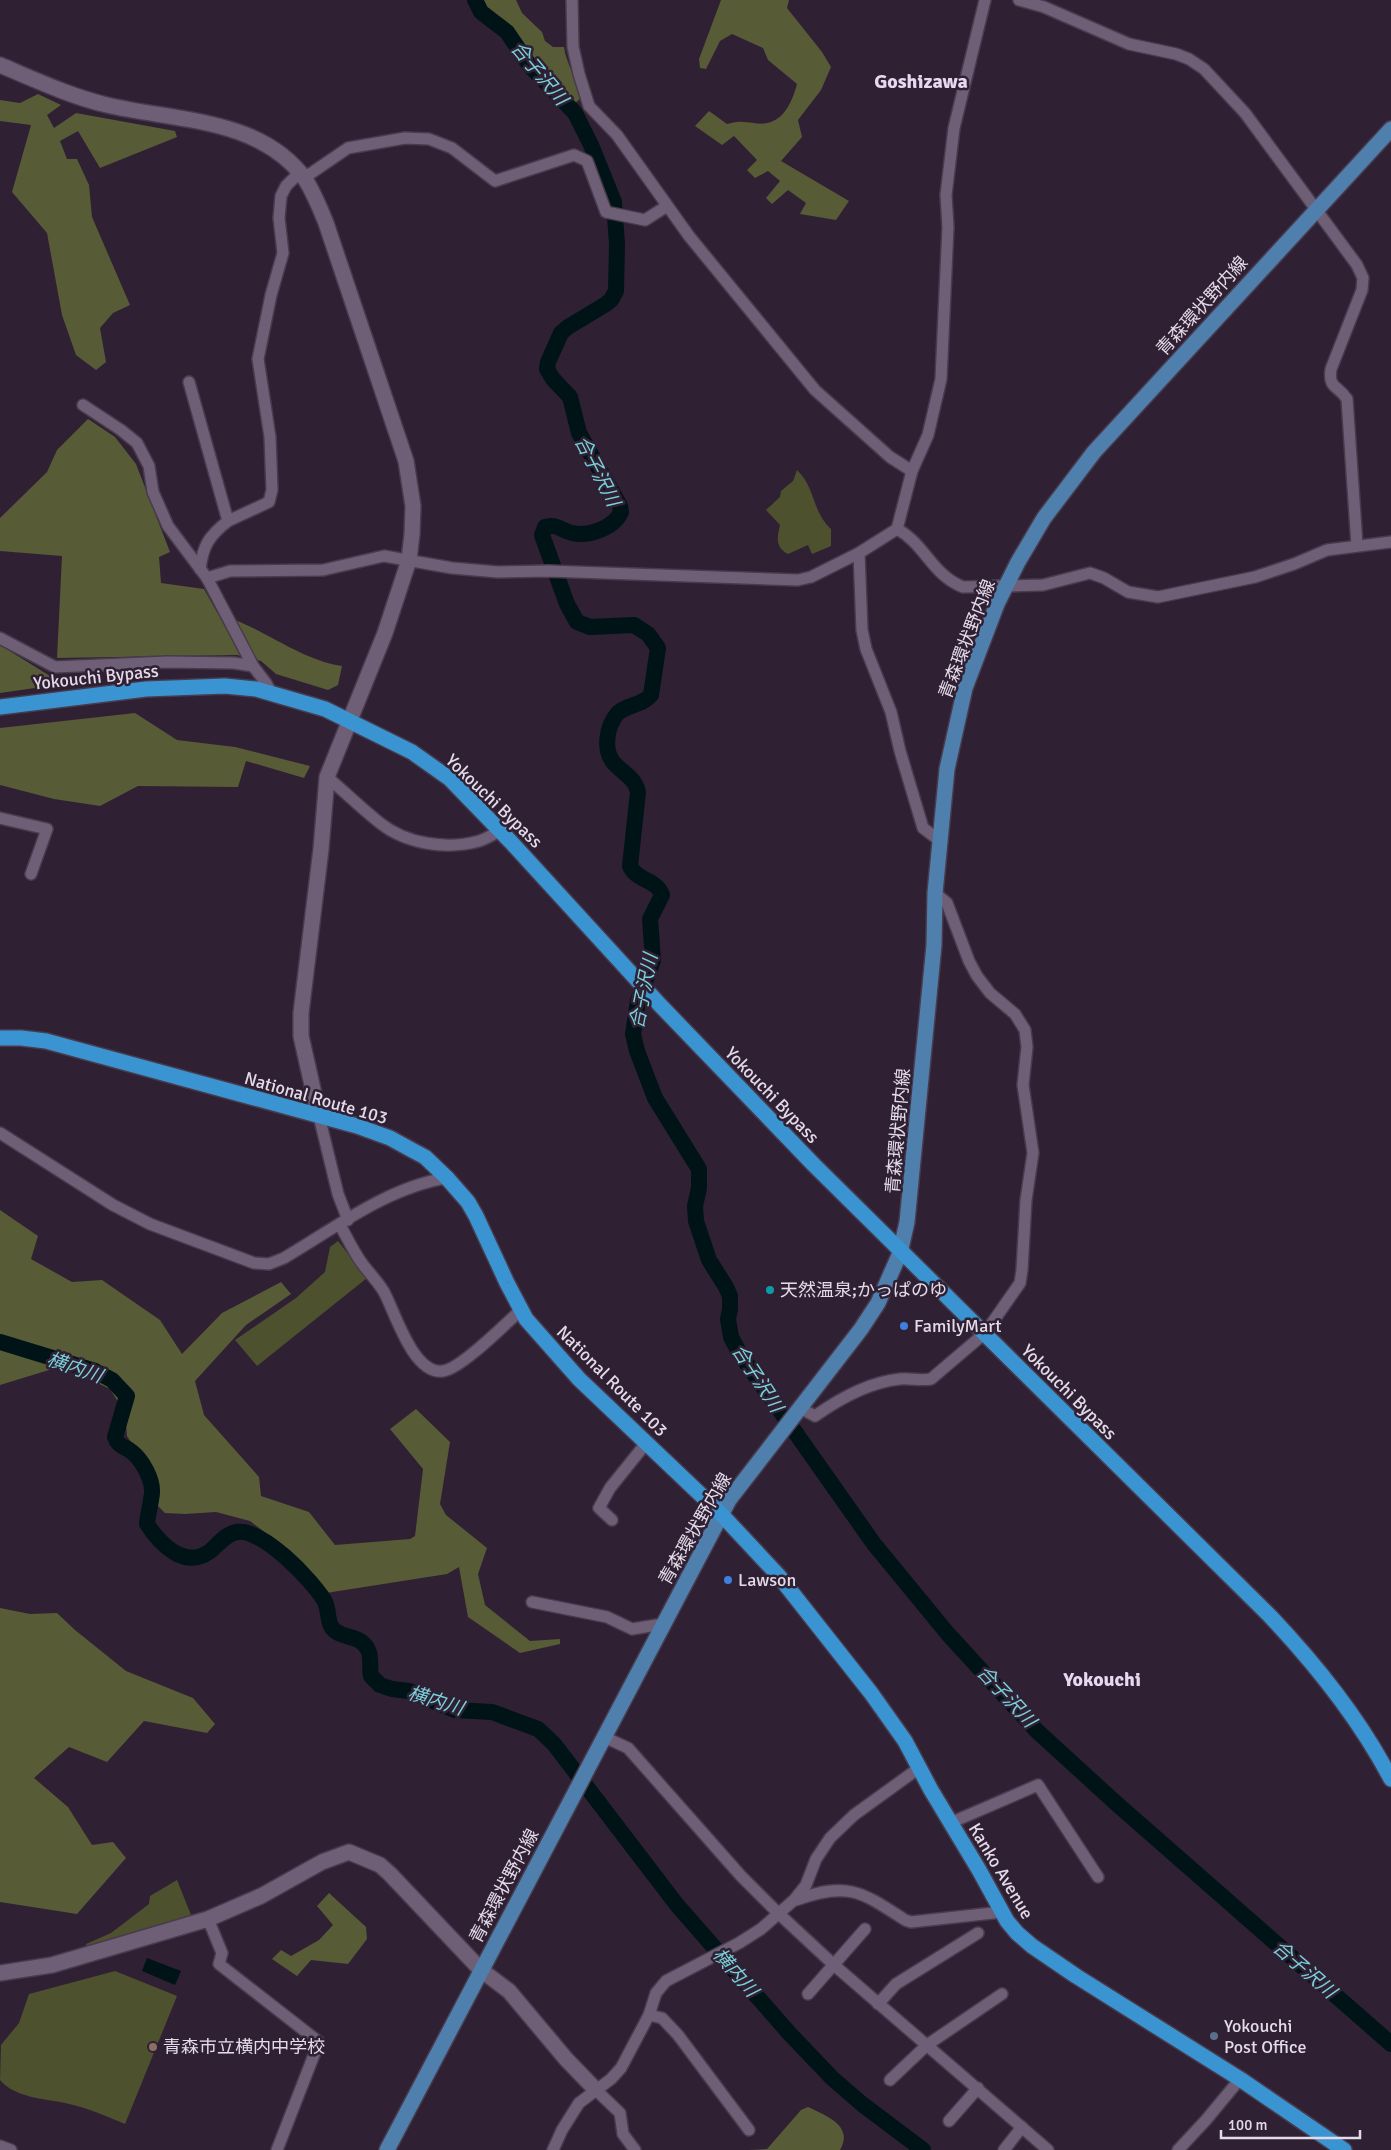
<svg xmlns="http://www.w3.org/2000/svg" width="1391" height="2150" font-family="Signika,'Noto Sans JP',sans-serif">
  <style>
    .green { fill: #4d512e }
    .forest { fill: #575b36 }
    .water { fill: #001316 }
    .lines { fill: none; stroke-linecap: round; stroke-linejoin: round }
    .river { stroke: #001316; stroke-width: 16 }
    .street-casing { stroke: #473b4d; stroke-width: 14 }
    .secondary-casing { stroke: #473b4d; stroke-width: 18 }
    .primary-casing { stroke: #473b4d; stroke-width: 18 }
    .highway-casing { stroke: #473b4d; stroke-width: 18 }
    .street { stroke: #6f5f76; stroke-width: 11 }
    .secondary { stroke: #6f5f76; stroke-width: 15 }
    .primary { stroke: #4f7fad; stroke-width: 15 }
    .highway { stroke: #3a94d1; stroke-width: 15 }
    .culture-dot { fill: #0f9aa8; stroke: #2f2034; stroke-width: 2 }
    .shop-dot { fill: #3f7fe0; stroke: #2f2034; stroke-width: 2 }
    .service-dot { fill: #5c6f8a; stroke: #2f2034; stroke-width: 2 }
    .education-dot { fill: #8d6e63; stroke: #2f2034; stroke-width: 2 }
    .labels { text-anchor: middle; stroke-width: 5; stroke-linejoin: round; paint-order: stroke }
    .street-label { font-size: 18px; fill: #e4dbe8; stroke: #2f2034 }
    .poi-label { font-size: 18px; fill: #e4dbe8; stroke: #2f2034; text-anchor: start }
    .water-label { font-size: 19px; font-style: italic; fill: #79d1d9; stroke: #2f2034 }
    .quarter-label { font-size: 20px; font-weight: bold; fill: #e9d7f1; stroke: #2f2034 }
  </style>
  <rect width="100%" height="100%" fill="#2f2034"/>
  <g class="green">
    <path d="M797,470C816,488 811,510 831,529V546L812,554L808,545L788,554C775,547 777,538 780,525L766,510L780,497L781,491L793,481Z"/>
    <polygon points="338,1241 367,1278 257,1366 235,1340 296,1298 325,1272 330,1247"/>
    <polygon points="177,1880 191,1915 88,1952 86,1944 111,1933 149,1904 150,1896"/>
    <path d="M115,1971L177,1996L125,2124C108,2117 91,2109 73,2105C49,2098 17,2100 0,2080L1,2045L19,2023L29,1994Z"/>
  </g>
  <g class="forest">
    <path d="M479,0H516L522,13L542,32L545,41L553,47H564C566,65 580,82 580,99L575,103L560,90L503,25L485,14Z"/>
    <path d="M721,0H789L787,8L822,52L831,67L821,90L798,120L802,137L781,161L849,201L836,220L800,214L806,203L788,190L772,204L766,198L780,181L768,171L755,178L747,170L757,160L734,136L722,145L695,126L709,111L727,124C732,123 738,121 743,122C751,122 759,125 767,123C785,120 793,99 797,84L768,60L763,48L732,34L720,41L706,69L700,68L699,59Z"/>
    <polygon points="38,94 61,105 47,115 54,128 76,113 175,131 177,137 100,168 78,131 60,141 67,159 77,159 89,185 92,217 130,305 113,313 100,328 106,362 96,370 76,355 62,315 47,233 12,192 31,125 0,121 0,100 20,103"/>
    <path d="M88,419L115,437L136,464L170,552L159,557L161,583L204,589L218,614C261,626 299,660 342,666L338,685L328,690L276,674L261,661L237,655L57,658L62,556L0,551V518L47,472L57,450Z"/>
    <polygon points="0,645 63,684 0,693"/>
    <polygon points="135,713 177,740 235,747 310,766 304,778 246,761 238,787 138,786 100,806 54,799 0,785 0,728"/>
    <polygon points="0,1210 38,1236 31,1259 72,1282 102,1280 160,1320 182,1354 222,1313 281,1282 291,1294 246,1325 195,1381 204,1415 259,1477 261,1496 309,1512 335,1545 410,1539 415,1536 423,1469 390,1429 416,1409 450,1442 440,1504 446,1515 487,1548 478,1574 485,1605 530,1641 560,1639 560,1644 520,1653 468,1617 459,1567 447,1574 326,1593 315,1576 285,1548 250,1521 216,1512 185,1514 165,1513 156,1504 159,1485 127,1436 125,1413 110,1389 62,1366 0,1385"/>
    <polygon points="0,1608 30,1614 57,1613 75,1630 126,1671 193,1698 215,1724 207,1733 144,1721 107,1762 69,1747 34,1778 68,1807 92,1845 113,1842 126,1858 77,1914 0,1902"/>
    <polygon points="329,1893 366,1927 367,1939 348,1964 311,1960 297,1976 272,1959 281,1950 291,1956 319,1940 333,1925 317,1906"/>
    <path d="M808,2107C827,2116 854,2126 840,2150H748L767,2149L801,2110Z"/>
  </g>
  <polygon class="water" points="147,1958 181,1971 175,1985 142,1971"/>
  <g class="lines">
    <g class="river">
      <path d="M475,0L481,12L507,32L530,66L575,113L591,145L614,202L617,244L616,291L611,300L606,304L568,327L561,333L548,362L547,369L553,379L570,397L579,433L620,506L621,512C614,528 588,537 572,533C562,531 556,523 545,527L542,535L567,604L577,622L590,627L634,625L648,634L658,648L651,695C642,706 626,704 617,714C607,726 603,749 613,762C622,773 635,777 638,792L630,866C636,881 657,879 662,895L650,919L653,960L638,1001L633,1034L637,1051L655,1098L699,1169V1188L695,1206L696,1221L709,1260L726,1287L730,1296V1309L728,1319L731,1337L740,1354L874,1544L948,1634L1037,1731L1117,1804L1391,2044"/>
      <path d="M0,1342L95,1371L112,1380L127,1396L115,1437C118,1447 125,1446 132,1452C142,1460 153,1479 152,1493C151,1503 148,1513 147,1524C160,1544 184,1569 209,1552C218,1545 225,1534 237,1532C262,1528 311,1579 324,1600C329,1608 327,1618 331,1626C338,1640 361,1633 368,1650C372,1657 369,1667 371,1676L380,1685L392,1689L409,1691L455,1710L492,1712L538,1729L554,1744L677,1905L790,2034L832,2078L862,2104L923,2150"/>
    </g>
    <g class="street-casing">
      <g id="street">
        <polyline points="572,0 573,47 579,74 589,106 617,135 689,236 815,390 890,457 912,471"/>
        <path d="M1019,0L1044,7L1129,44L1176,54L1189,59L1204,69L1245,113L1357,265L1363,278L1362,290L1331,369C1328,389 1338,385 1347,399L1357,545"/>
        <polyline points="304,178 348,148 405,138 429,139 452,148 495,181 574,155 587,161 606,212 645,220 667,206"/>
        <path d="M189,382L228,521C209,536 203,545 200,569"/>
        <polyline points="83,405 121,430 137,443 149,466 153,492 168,526 207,578 253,666 266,683 272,694"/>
        <polyline points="228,521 269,502 272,490 270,437 258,359 271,295 283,253 279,218 281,196 286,186 299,173"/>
        <path d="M897,529C925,544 932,575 963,587L1043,585L1090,573L1104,578L1128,592L1158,597L1255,577L1294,564L1327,550L1391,542"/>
        <polyline points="859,553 862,630 866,649 891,712 900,751 923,828 939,840"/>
        <polyline points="207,578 230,571 323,570 384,556 452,568 498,572 548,571 798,580 811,577 859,553 897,529 912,471 928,435 941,379 948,227 946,195 954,128 985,0"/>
        <polyline points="0,638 55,667 167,662 234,663 253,666"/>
        <path d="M327,777C345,792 362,809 380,823C406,844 447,850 479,841C486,839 493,834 500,831"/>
        <polyline points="0,818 47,829 31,874"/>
        <polyline points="319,1116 338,1194 348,1220"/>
        <path d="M0,1133L113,1205L150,1224L254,1263L269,1264L284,1258C335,1228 388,1187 447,1178"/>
        <path d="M340,1225C346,1236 352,1248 359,1259C366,1270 377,1280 384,1292C395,1312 413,1375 443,1371C461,1369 505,1324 521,1310"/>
        <path d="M800,1408L815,1416C839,1399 870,1382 900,1379C910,1378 920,1381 931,1379L985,1333L1020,1283L1022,1270L1026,1200L1033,1153L1023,1085L1027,1047L1025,1030L1015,1014L990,993L977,976L969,961L947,903L935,893"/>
        <polyline points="612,1520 599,1508 610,1488 647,1442"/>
        <polyline points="532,1602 607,1617 632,1629 663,1624"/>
        <polyline points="604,1737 628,1748 741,1876 778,1913 834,1965 1048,2150"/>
        <polyline points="950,1823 1038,1785 1098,1877"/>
        <path d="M796,1900C848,1881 862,1892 905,1920L911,1922L1002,1912"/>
        <polyline points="208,1919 222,1953 219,1964 319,2042 277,2150"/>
        <polyline points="808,1994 865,1929"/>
        <polyline points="878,2004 896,1984 978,1933"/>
        <polyline points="649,2015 662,2018 678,2035 749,2130"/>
        <polyline points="890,2080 927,2045 1002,1994"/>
        <polyline points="595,2089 620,2113 623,2134 635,2150"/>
        <polyline points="949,2121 978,2088"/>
        <polyline points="0,2146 11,2150"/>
        <polyline points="553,2150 562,2130 579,2103 611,2079 621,2068 649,2015 656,1993 666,1981 739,1943 761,1929 794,1900 806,1885 816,1859 830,1838 854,1815 919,1768"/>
        <polyline points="1004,2150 1022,2127"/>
        <polyline points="1178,2150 1206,2120 1240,2079"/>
      </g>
    </g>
    <g class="secondary-casing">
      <g id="secondary">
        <path d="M0,65C33,79 72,97 107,105C173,121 260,117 305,179C314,193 320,208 326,223L406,461L413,506L412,534L409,560L385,633L327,777L321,849L301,1013V1036L319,1116"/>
        <polyline points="0,1973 52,1965 208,1919 261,1896 322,1862 349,1852 380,1865 390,1874 481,1970 509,1991 566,2059 595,2089"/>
      </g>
    </g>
    <g class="primary-casing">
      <polyline id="primary" points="387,2150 729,1500 861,1329 878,1303 900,1253 907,1222 934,945 935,893 947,769 965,688 997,604 1018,562 1044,518 1094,452 1391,129"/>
    </g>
    <g class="highway-casing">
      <g id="highway">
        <path d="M0,707L146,689L225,686L256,689L325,709L412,752L450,779L511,842L660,1005L814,1165L1270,1616C1317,1666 1359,1718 1391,1779"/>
        <polyline points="0,1038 21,1038 46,1041 357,1126 390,1138 410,1149 425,1157 447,1178 468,1202 476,1216 507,1283 526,1319 579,1379 721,1514 778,1575 871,1693 905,1741 931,1790 979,1870 1007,1921 1017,1933 1032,1946 1076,1976 1240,2079 1344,2150"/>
      </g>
    </g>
    <use href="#street" class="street"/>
    <use href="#secondary" class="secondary"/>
    <use href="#primary" class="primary"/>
    <use href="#highway" class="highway"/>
  </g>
  <circle class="culture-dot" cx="770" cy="1290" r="5"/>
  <g class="shop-dot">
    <circle cx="904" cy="1326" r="5"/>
    <circle cx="728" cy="1580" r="5"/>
  </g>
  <circle class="service-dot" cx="1214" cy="2036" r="5"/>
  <circle class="education-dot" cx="153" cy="2047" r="5"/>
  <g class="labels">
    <g class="street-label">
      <text transform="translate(1202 306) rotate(-48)" y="6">青森環状野内線</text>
      <text transform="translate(967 639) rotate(-69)" y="6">青森環状野内線</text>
      <text transform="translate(96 677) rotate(-6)" y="6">Yokouchi Bypass</text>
      <text transform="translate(494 801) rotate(44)" y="6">Yokouchi Bypass</text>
      <text transform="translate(772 1095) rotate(46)" y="6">Yokouchi Bypass</text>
      <text transform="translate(316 1098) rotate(16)" y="6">National Route 103</text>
      <text transform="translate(898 1131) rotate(-85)" y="6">青森環状野内線</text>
      <text transform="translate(612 1381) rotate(45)" y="6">National Route 103</text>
      <text transform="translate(1069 1392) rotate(45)" y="6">Yokouchi Bypass</text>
      <text transform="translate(695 1529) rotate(-60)" y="6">青森環状野内線</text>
      <text transform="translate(1001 1871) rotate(59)" y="6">Kanko Avenue</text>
      <text transform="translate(504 1886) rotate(-62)" y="6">青森環状野内線</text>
    </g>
    <g class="poi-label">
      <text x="780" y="1296">天然温泉;かっぱのゆ</text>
      <text x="914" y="1332">FamilyMart</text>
      <text x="738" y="1586">Lawson</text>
      <text x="1224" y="2032">Yokouchi<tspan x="1224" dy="21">Post Office</tspan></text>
      <text x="163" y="2053">青森市立横内中学校</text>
    </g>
    <g class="water-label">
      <text transform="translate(540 73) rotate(50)" y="7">合子沢川</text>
      <text transform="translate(598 471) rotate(63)" y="7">合子沢川</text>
      <text transform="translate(643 991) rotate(-79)" y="7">合子沢川</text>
      <text transform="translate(75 1367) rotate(19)" y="7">横内川</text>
      <text transform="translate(758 1378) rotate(57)" y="7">合子沢川</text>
      <text transform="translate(1007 1696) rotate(47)" y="7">合子沢川</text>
      <text transform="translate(436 1700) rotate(17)" y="7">横内川</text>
      <text transform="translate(1305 1969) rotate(41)" y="7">合子沢川</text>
      <text transform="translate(736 1972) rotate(49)" y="7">横内川</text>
    </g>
    <g class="quarter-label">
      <text x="921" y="88">Goshizawa</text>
      <text x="1102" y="1686">Yokouchi</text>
    </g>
  </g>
  <path d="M1221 2130v8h139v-8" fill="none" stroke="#e4dbe8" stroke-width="2.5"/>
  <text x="1228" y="2130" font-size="15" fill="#e4dbe8" stroke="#2f2034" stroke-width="4" paint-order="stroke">100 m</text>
</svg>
